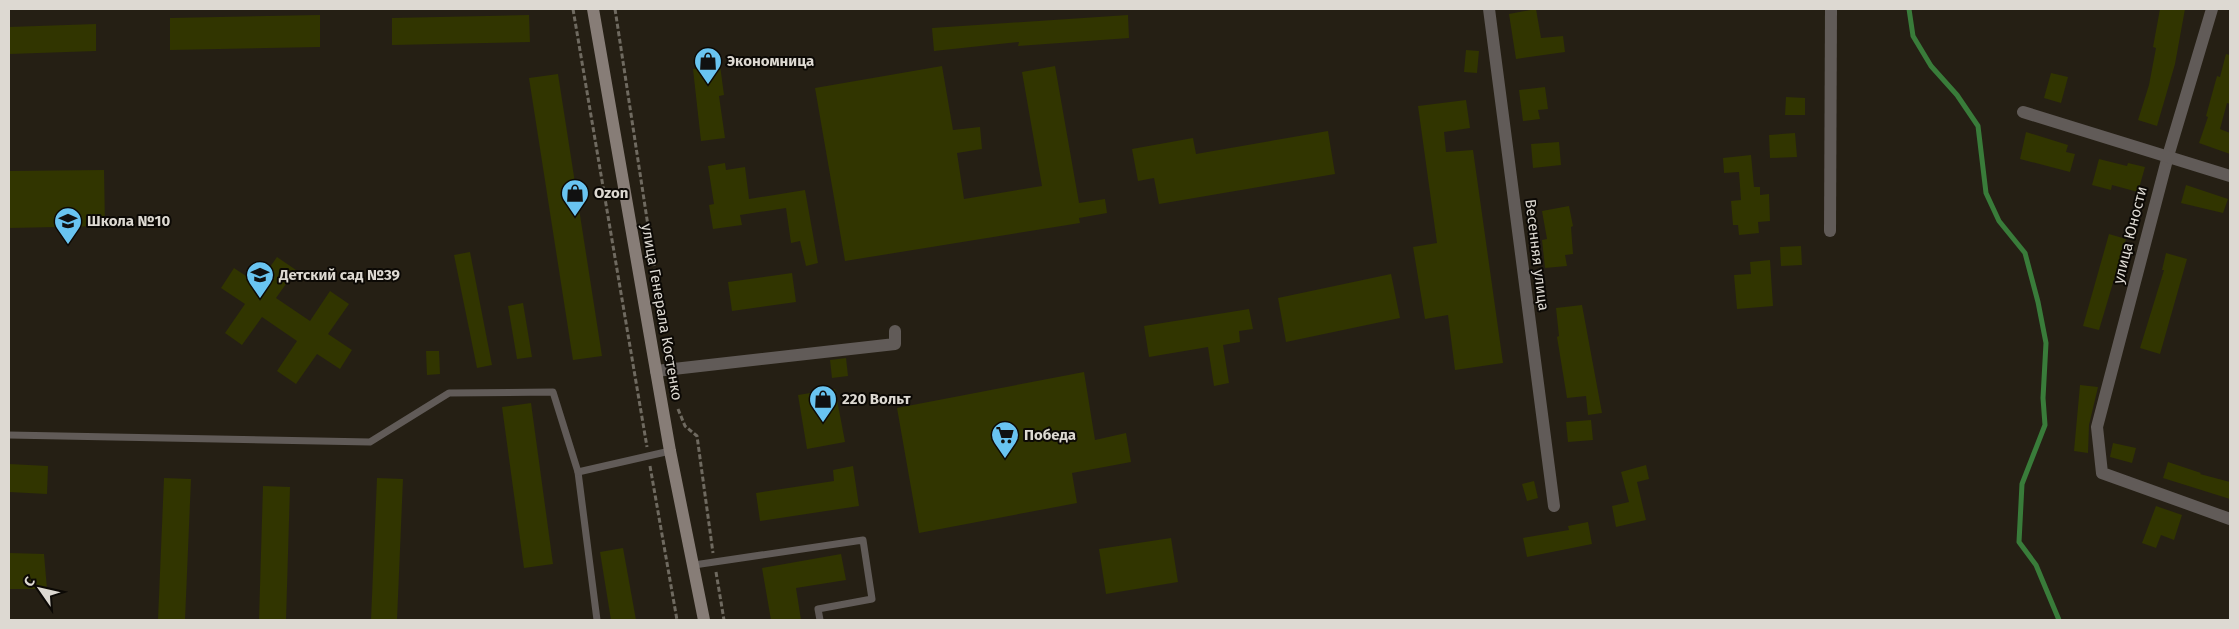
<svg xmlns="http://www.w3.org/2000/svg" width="2239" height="629" font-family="'Fira Sans',sans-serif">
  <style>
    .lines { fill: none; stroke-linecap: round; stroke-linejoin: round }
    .stream { stroke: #397c3a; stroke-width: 5 }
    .building { fill: #313500 }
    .path { stroke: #6f6a60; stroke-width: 3; stroke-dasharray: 5 2.5; stroke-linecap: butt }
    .lane { stroke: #615b58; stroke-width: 7 }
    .street { stroke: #615b58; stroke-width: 12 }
    .secondary { stroke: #877d77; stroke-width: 12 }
    .labels { text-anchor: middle; stroke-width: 4; stroke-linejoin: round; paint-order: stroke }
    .poi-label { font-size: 15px; font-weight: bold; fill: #ddd9d2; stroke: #0c0905; text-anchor: start }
    .street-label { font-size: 15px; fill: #ddd9d2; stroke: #0c0905 }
  </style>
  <rect width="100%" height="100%" fill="#251f14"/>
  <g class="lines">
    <polyline class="stream" points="1909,9 1913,36 1931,66 1957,95 1978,126 1986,193 1999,221 2025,253 2038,302 2046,343 2043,398 2045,425 2022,484 2019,542 2036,565 2059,620"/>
  </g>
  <g class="building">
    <polygon points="1536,9 1541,38 1563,36 1565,52 1516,59 1509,14"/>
    <polygon points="2160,9 2185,9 2175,64 2157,126 2138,120 2149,85 2156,48 2153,47"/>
    <polygon points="320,15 320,47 170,50 170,18"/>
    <polygon points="529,15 530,42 392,45 392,18"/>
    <polygon points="1128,15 1129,38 1018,46 1019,42 934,51 932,28"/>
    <polygon points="96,24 96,51 9,54 9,27"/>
    <polygon points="1466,50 1479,51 1477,73 1464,72"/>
    <polygon points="2226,54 2230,55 2230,104 2227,103 2220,129 2230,133 2230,154 2199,143 2208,117 2206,116 2217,76 2220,77"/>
    <polygon points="720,65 724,95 719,96 725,138 701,141 693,69"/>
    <polygon points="942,66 953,130 980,127 982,149 957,153 964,199 1042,186 1022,72 1055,66 1079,203 1105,199 1107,213 1079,218 1080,223 845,261 815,88"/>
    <polygon points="2051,73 2068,77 2061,103 2044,98"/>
    <polygon points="558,74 602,356 573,360 529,78"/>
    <polygon points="1545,87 1548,109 1538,110 1540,119 1523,121 1519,90"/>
    <polygon points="1786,97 1805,98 1805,115 1785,115"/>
    <polygon points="1466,100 1470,128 1444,132 1446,152 1473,150 1503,363 1455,370 1448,315 1425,319 1413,247 1437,243 1418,106"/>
    <polygon points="1328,131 1335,174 1159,204 1154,178 1138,181 1132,149 1193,138 1196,154"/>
    <polygon points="2026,132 2068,145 2066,152 2075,154 2070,172 2020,159"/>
    <polygon points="1795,133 1797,157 1770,158 1769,135"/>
    <polygon points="1559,142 1561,165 1533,168 1531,144"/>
    <polygon points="1751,155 1754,187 1760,187 1760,195 1769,194 1770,221 1758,222 1759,233 1739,235 1738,225 1733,225 1731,201 1741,200 1739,172 1724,173 1723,158"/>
    <polygon points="2099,159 2127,166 2128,163 2145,167 2138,192 2112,185 2111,190 2092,185"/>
    <polygon points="725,163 726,170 745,167 749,199 805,190 818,263 806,266 800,241 791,243 786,208 740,215 742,225 713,229 709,205 714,204 708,166"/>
    <polygon points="104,170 105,226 9,228 9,171"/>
    <polygon points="2186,185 2228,199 2223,213 2181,203"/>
    <polygon points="1569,206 1573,226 1571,227 1573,254 1565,255 1567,266 1545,268 1542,240 1547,239 1542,211"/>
    <polygon points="2109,234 2126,239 2099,330 2083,326"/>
    <polygon points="1801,246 1802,265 1781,266 1780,247"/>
    <polygon points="470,252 492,365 477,368 454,255"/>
    <polygon points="2166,253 2187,259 2160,354 2140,348 2164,270 2162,270"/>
    <polygon points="277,257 296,270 276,298 310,321 330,291 349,304 328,334 352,350 340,369 317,354 296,384 277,371 297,341 262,317 242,345 225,333 245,304 221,288 234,268 258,284"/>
    <polygon points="1770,260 1773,306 1737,309 1734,275 1751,274 1750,262"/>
    <polygon points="792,273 796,302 732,311 728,282"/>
    <polygon points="1391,274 1400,318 1286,342 1278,298"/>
    <polygon points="523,303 532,357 517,359 508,306"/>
    <polygon points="1582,305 1602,413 1588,415 1586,396 1567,398 1557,337 1559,336 1556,308"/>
    <polygon points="1249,309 1253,329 1239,331 1240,342 1223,345 1229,383 1214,386 1208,347 1149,357 1144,326"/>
    <polygon points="426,351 439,351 440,374 427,375"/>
    <polygon points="846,358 848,376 832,378 830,360"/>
    <polygon points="1084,372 1095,440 1126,433 1131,462 1072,473 1077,503 919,533 897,408"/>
    <polygon points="2080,385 2098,387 2089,425 2088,453 2074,451"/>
    <polygon points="835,389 845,442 807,449 798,395"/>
    <polygon points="531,403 553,564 524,568 502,407"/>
    <polygon points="1591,420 1593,440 1568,442 1566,422"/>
    <polygon points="2113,443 2136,448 2132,463 2110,457"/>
    <polygon points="2168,462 2201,473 2200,474 2230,482 2230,499 2163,478"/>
    <polygon points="9,464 48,466 47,494 9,492"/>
    <polygon points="1646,465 1649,479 1637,482 1646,520 1616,527 1612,506 1629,502 1621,472"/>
    <polygon points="853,466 859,506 760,521 756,493 834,481 833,470"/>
    <polygon points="164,478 191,479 185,620 158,620"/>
    <polygon points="377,478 403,479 397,620 371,620"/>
    <polygon points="1534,481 1538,498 1527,501 1522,484"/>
    <polygon points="263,486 290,487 286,620 259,620"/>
    <polygon points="2156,506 2182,515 2174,540 2161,535 2156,548 2142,543"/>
    <polygon points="1588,522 1592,544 1527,557 1523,538 1569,530 1568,526"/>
    <polygon points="1171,538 1178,582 1106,594 1099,549"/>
    <polygon points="623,548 636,620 611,620 600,552"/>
    <polygon points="9,553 44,554 47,589 9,589"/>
    <polygon points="841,554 846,580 796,588 801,620 771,620 762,568"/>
  </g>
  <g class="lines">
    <g class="path">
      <polyline points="573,9 647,447"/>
      <polyline points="615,9 657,285"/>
      <polyline points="678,409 685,426 697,436 713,553"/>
      <polyline points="650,466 677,620"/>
      <polyline points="716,572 724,620"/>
    </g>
    <g class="lane">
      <polyline points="9,435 370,442 449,393 553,392 578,472 597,620"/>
      <polyline points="578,472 670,451"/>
      <polyline points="694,565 863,540 872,599 818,609 820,620"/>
    </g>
    <g class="street">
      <polyline points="1489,9 1554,506"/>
      <polyline points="2212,9 2168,156 2097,427 2102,473 2230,519"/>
      <polyline points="2023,112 2230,176"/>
      <polyline points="1830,231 1831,9"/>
      <polyline points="656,371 895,344 895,331"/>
    </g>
    <polyline class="secondary" points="593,9 670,451 704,620"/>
  </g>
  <defs>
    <g id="shop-pin" transform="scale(1.4375)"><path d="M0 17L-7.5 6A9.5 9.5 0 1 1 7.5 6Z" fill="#69c4f1" stroke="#0c0905"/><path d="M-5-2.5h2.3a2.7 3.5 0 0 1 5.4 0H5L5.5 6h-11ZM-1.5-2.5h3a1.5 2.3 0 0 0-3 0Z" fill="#111"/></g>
    <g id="school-pin" transform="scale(1.4375)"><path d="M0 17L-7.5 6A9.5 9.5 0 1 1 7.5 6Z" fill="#69c4f1" stroke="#0c0905"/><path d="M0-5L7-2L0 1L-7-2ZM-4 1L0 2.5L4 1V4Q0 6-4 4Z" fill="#111"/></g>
    <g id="supermarket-pin" transform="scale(1.4375)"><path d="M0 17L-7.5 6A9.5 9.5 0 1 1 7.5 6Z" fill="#69c4f1" stroke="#0c0905"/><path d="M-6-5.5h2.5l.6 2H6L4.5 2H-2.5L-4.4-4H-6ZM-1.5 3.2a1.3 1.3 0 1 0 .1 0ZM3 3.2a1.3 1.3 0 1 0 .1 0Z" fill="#111"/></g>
  </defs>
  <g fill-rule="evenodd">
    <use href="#shop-pin" x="708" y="61"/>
    <use href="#shop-pin" x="575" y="193"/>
    <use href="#school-pin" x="68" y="221"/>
    <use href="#school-pin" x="260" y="275"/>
    <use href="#shop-pin" x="823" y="399"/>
    <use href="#supermarket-pin" x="1005" y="435"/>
  </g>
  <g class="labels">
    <g class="poi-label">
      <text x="727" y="66">Экономница</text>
      <text x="594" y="198">Ozon</text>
      <text x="87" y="226">Школа №10</text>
      <text x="279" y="280">Детский сад №39</text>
      <text x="842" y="404">220 Вольт</text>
      <text x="1024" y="440">Победа</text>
    </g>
    <g class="street-label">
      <text transform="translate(2130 235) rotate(-76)" y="5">улица Юности</text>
      <text transform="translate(1537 255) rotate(83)" y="5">Весенняя улица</text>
      <text transform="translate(662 312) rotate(80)" y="5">улица Генерала Костенко</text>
    </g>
  </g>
  <rect width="2239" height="629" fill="none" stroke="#ddd9d2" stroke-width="20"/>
  <g transform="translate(40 589) rotate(304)" stroke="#0c0905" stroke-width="4" paint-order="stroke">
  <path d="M0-4L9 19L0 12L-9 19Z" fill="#ddd9d2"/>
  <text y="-8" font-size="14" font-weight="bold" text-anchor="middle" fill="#ddd9d2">С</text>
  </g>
</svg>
